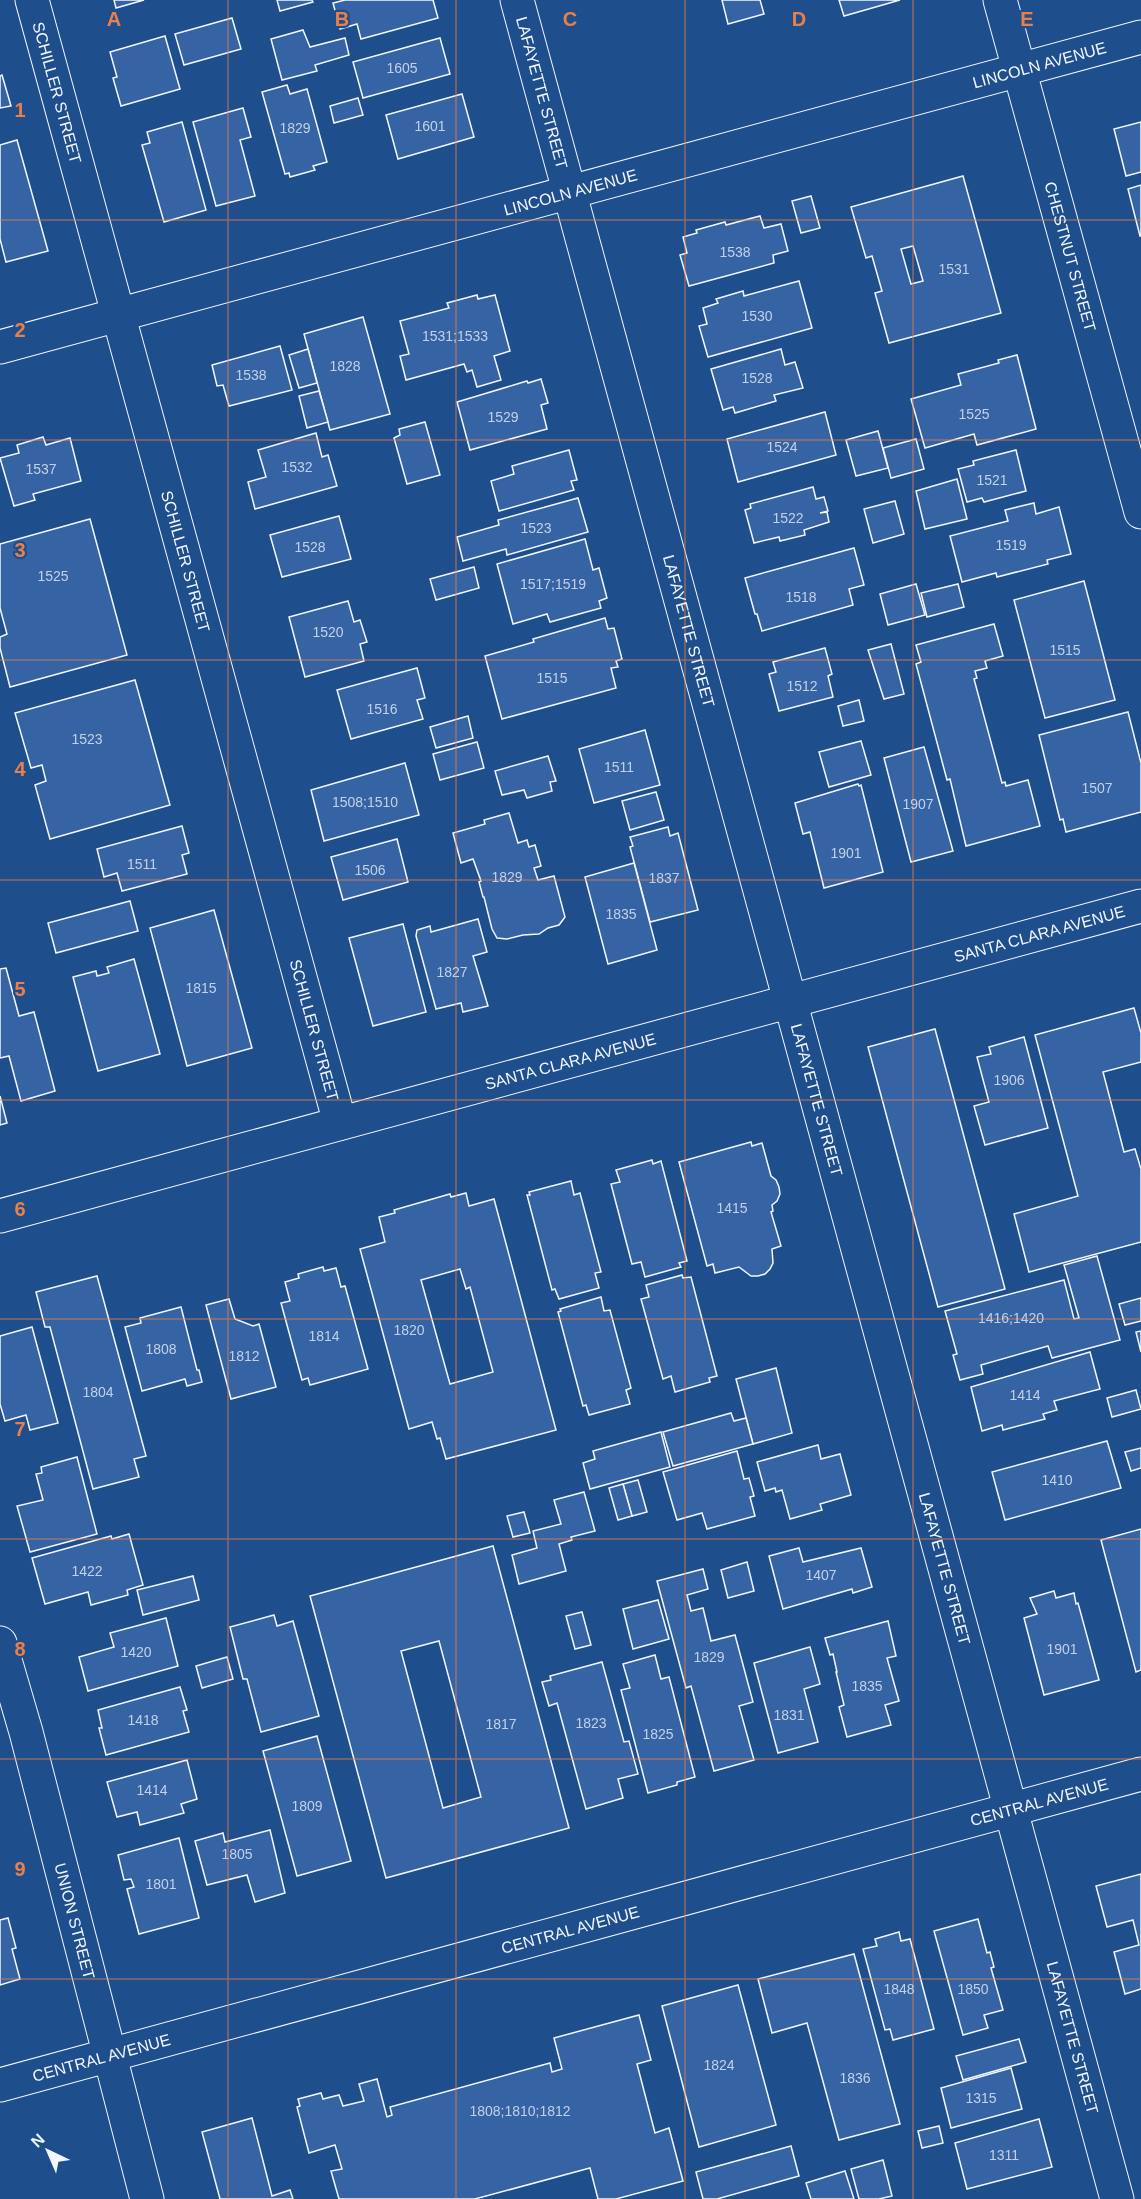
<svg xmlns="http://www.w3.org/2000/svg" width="1141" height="2199" font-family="Arial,sans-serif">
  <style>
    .building { fill: #3563a3; stroke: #f2f6ff; stroke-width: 1.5; fill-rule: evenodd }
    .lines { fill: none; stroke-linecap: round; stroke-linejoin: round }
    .minor-casing { stroke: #f2f6ff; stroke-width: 35 }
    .tertiary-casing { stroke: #f2f6ff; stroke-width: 35 }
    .secondary-casing { stroke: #f2f6ff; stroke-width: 35 }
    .minor { stroke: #1f4e8c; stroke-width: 33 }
    .tertiary { stroke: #1f4e8c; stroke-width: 33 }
    .secondary { stroke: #1f4e8c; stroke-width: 33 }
    .grid { fill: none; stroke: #ea8049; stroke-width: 1.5; stroke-opacity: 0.55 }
    .labels { text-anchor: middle; stroke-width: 4.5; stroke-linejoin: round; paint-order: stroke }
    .number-label { font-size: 14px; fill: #c3d1e8 }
    .street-label { font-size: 16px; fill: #f2f6ff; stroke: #1f4e8c }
    .grid-label { font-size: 20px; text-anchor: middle; font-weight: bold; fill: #ea8049; stroke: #1f4e8c; stroke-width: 4.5; stroke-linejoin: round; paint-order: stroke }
  </style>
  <rect width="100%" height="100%" fill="#1f4e8c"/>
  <g class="building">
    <polygon points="114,0 144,0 116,8"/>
    <polygon points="277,0 312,0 313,2 280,11"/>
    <polygon points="345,0 433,0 438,18 361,39 357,24 340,29 333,3"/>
    <polygon points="722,0 760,0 764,14 728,24"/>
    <polygon points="839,0 900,0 844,16"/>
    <polygon points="232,18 241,49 184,65 175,34"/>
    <polygon points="303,30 310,47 345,38 349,55 315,65 317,71 282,80 271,39"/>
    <polygon points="165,36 180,89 121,106 113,78 117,77 110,52"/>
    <polygon points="440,38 450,74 363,98 353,62"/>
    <polygon points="2,75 11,106 0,108 0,76"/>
    <polygon points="287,85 290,94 307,89 327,162 313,166 315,170 290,177 289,173 285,174 262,92"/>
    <polygon points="462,94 474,137 398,159 386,115"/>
    <polygon points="358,98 363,115 334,123 330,106"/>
    <polygon points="243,108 251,137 240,140 255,196 216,206 193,122"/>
    <polygon points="182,122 206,210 164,222 142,145 150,143 147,132"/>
    <polygon points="1141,122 1141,172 1126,176 1114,129"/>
    <polygon points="17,140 48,251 6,262 0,239 0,145"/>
    <path d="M963,176L1001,313L889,343L875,293L882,291L872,256L866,258L851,207ZM913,246L923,281L911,284L901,249Z"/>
    <polygon points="1141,185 1141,236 1140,236 1128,189"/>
    <polygon points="811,196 820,228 801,233 792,201"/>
    <polygon points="760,216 764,228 781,224 788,251 773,255 774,263 689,286 680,255 687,253 683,237 697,233 696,230 725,222 726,225"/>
    <polygon points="799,281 812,328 708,357 699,326 707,324 703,308 718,303 716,299 743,291 744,296"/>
    <polygon points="477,295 478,299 495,295 510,351 494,356 501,380 477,387 472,370 467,372 464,364 406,380 400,356 409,354 400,321 449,308 447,303"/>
    <polygon points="363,317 390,414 330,430 304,334"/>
    <polygon points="280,346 292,390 229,406 223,385 217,386 212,365"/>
    <polygon points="308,349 317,383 299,388 289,355"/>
    <polygon points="781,349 785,365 795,362 803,388 774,395 776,401 735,413 733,407 723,410 711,369"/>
    <polygon points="1017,355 1036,429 977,445 974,434 925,448 911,399 961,385 958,374 999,363 998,360"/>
    <polygon points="541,379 548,403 541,405 547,429 470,450 457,402 527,381 528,383"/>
    <polygon points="319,391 328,422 307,428 299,396"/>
    <polygon points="825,412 836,455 738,482 727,439"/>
    <polygon points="425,422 440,475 407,484 394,438 400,435 399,429"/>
    <polygon points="878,431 888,468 856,476 846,440"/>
    <polygon points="316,433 322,457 328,455 337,486 255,509 248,482 266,477 258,450"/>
    <polygon points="43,437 46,445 70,438 81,481 33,494 35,500 14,506 0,458 19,453 17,445"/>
    <polygon points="916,439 924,469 891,478 883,448"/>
    <polygon points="569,450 577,480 571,481 574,490 499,511 491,481 514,474 512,466"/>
    <polygon points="1016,450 1026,491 984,502 982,498 967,502 958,469 974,465 973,461"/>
    <polygon points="957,479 967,519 925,529 916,491"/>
    <polygon points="813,487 816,499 824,497 828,511 820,513 827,512 829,522 804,530 805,535 780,541 779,537 754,543 745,510 751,508 750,504"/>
    <polygon points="578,498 588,532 507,555 506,549 463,561 457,537 499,525 498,520"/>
    <polygon points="895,501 904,534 873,543 864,509"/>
    <polygon points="1034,503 1036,514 1059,507 1071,554 1047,560 1048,564 997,577 996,573 962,582 950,536 1008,521 1005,510"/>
    <polygon points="339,516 351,559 282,577 270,535"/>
    <polygon points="90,519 127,655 10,687 0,648 0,637 7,634 0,608 0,544"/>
    <polygon points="585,539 593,570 599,568 607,598 599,601 601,608 550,622 547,614 513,624 497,564"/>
    <polygon points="854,548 864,585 849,589 853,605 762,631 757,614 755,614 745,578"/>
    <polygon points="474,567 479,588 436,600 430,579"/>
    <polygon points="1084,581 1115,700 1045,718 1014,600"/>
    <polygon points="916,584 925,615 888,625 880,594"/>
    <polygon points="958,584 964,607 927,617 921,593"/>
    <polygon points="348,601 354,622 360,620 367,642 360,644 364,661 305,677 289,617"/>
    <polygon points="605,618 608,629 614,628 622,659 616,661 618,667 611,668 616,688 502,719 485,656 534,642 533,639"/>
    <polygon points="994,624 1003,656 985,661 987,668 975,671 977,678 974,679 1002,783 1005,782 1006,786 1028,780 1040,826 966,846 950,779 947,780 916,664 921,662 916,645"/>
    <polygon points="891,644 904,694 884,699 868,650"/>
    <polygon points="825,648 832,674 828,676 833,697 779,711 769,674 776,672 773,662"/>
    <polygon points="417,668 425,698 417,700 423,719 351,739 337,690"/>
    <polygon points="135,680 170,805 50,839 35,785 46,781 42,765 31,768 15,713"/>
    <polygon points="859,700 864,721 843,726 838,706"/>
    <polygon points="1128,712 1141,763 1141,812 1066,832 1063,819 1060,820 1039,735"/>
    <polygon points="468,716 473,738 436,748 430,727"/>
    <polygon points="645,730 660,785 594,803 579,749"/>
    <polygon points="861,741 871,775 829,787 819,752"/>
    <polygon points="477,742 484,768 440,780 433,754"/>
    <polygon points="924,747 953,851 911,862 884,758"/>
    <polygon points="548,756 556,781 550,782 552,791 527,798 524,790 502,795 495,771"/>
    <polygon points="405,763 419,815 324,841 311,790"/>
    <polygon points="858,784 859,786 861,785 883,872 824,888 810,832 803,834 795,803"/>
    <polygon points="656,792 664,820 630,830 622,801"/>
    <polygon points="509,813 518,843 527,840 529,847 535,845 541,866 534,868 538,880 554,876 565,917 559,925 548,928 539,934 523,935 507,939 497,938 492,929 484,897 483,897 479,882 481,881 473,859 461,863 453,833 485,824 484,820"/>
    <polygon points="182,826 189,853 182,855 187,874 122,891 117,873 104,877 97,849"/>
    <polygon points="668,827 670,836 678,833 698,910 650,922 630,847 633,846 630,837"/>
    <polygon points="397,839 408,882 343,900 331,857"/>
    <polygon points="634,863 657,950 608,964 585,877"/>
    <polygon points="130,901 138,931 56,953 48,923"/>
    <polygon points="214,910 252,1048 187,1066 150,928"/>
    <polygon points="478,919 487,952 473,956 488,1006 463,1012 461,1003 436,1009 416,936 417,930 430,926 431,932"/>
    <polygon points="403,924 426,1012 373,1026 349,938"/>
    <polygon points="134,959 160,1054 98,1071 73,977 96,971 97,976 109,973 107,967"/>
    <polygon points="6,968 19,1016 34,1012 55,1091 21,1101 9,1056 0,1058 0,969"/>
    <polygon points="1134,1008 1141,1033 1141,1062 1103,1072 1124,1152 1135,1149 1141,1169 1141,1242 1029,1272 1014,1214 1078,1196 1035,1035"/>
    <polygon points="935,1029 1005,1289 938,1307 868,1047"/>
    <polygon points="1024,1037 1048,1128 985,1145 974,1106 989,1102 977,1057 991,1054 989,1047"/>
    <polygon points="0,1096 7,1123 0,1125"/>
    <polygon points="751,1142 752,1146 762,1143 771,1176 776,1180 779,1187 780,1194 777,1201 772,1205 773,1211 771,1212 781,1246 772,1249 773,1263 770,1269 765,1274 758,1276 751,1276 739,1267 715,1273 713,1264 707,1266 679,1162"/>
    <polygon points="652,1160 653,1164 661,1161 687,1261 679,1263 681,1267 645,1277 641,1262 632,1264 611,1184 620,1182 616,1170"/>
    <polygon points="571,1181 574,1195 580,1193 601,1272 595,1273 599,1288 559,1299 555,1289 552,1290 527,1195 530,1195 529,1192"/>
    <path d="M466,1193L469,1206L494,1199L556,1430L446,1459L440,1438L437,1439L432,1422L409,1429L360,1249L385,1242L379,1217L395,1213L394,1210L450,1194L451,1197ZM460,1269L466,1289L470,1287L493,1372L450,1384L421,1280Z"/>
    <polygon points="1097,1256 1120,1340 1052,1358 1048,1346 981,1365 983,1374 960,1380 953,1355 957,1354 945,1311 1064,1280 1074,1319 1079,1318 1064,1265"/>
    <polygon points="323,1267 324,1271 336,1268 341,1287 345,1286 368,1369 310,1385 308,1378 302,1380 281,1303 290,1301 285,1282 299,1278 298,1274"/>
    <polygon points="682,1275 683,1278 691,1277 717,1376 709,1378 710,1382 675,1392 671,1376 663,1379 641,1299 649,1297 646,1285"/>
    <polygon points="97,1276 146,1456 134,1459 139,1477 93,1489 50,1327 45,1327 36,1292"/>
    <polygon points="601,1297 604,1311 610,1310 631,1388 626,1390 630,1404 589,1415 586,1405 583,1406 558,1312 561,1311 560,1309"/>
    <polygon points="1141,1298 1141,1321 1125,1325 1119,1304"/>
    <polygon points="229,1299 235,1319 253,1326 259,1324 276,1387 231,1399 206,1305"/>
    <polygon points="181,1307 197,1370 199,1370 202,1382 187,1386 185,1379 142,1391 125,1327 141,1323 140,1318"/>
    <polygon points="32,1327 58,1423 30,1430 26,1415 5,1421 0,1404 0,1336"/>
    <polygon points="1141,1331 1141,1352 1136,1332"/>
    <polygon points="1090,1352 1100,1389 1054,1401 1057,1410 1043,1414 1045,1419 1003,1430 1002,1425 982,1431 971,1387"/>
    <polygon points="776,1368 792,1433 753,1444 736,1379"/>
    <polygon points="1136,1390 1141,1409 1112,1417 1107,1398"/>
    <polygon points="731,1413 734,1421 746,1418 753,1444 673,1466 663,1432"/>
    <polygon points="661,1432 670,1467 590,1489 583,1463 595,1459 593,1451"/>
    <polygon points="1107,1441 1121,1488 1005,1520 992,1472"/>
    <polygon points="818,1445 821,1459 840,1454 851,1495 820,1504 822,1510 790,1519 782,1490 776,1492 775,1488 765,1491 757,1462"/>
    <polygon points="1141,1448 1141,1468 1131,1471 1125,1452"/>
    <polygon points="737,1451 744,1479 749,1478 754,1496 750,1497 755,1516 707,1529 702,1513 677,1520 663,1472"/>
    <polygon points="77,1457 97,1534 30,1552 17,1506 43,1500 36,1474 42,1473 41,1467"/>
    <polygon points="638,1480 647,1512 632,1516 623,1484"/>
    <polygon points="623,1484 632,1516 618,1520 609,1488"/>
    <polygon points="584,1492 595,1531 571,1537 572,1540 559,1544 566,1571 519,1584 512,1555 537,1548 533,1531 561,1524 554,1500"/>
    <polygon points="524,1512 530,1533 513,1537 507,1516"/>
    <polygon points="1141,1529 1141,1670 1136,1672 1101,1540"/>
    <polygon points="129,1534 143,1585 127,1590 128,1595 91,1605 88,1592 45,1604 32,1558 111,1536 112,1539"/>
    <path d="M493,1546L569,1828L386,1878L310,1596ZM439,1641L481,1797L443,1808L401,1651Z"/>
    <polygon points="799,1548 803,1562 861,1548 872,1587 853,1593 852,1589 783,1609 769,1556"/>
    <polygon points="747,1562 754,1591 728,1598 721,1570"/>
    <polygon points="703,1569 708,1589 687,1595 691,1611 703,1608 711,1641 735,1635 753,1702 739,1706 754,1760 714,1771 691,1686 686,1688 657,1581"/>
    <polygon points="193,1576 199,1600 143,1615 137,1590"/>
    <polygon points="1054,1591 1056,1598 1074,1593 1076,1604 1078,1603 1099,1680 1044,1695 1024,1618 1037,1614 1030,1598"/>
    <polygon points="658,1600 669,1639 633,1649 623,1609"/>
    <polygon points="582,1612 591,1645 575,1649 566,1616"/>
    <polygon points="274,1615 277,1626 293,1621 319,1716 261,1732 247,1679 243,1679 230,1627"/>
    <polygon points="166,1618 178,1666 88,1691 79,1657 114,1647 110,1633"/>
    <polygon points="888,1621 896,1656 887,1658 899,1701 885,1705 891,1725 847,1737 839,1707 844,1705 836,1672 837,1672 833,1654 830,1655 825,1638"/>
    <polygon points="810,1647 820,1684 804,1689 818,1742 778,1753 754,1663"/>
    <polygon points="655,1655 661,1679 669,1677 695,1777 677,1782 677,1785 648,1793 621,1690 630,1688 623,1664"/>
    <polygon points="227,1657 233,1679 202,1688 196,1666"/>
    <polygon points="602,1662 624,1742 629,1741 638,1774 618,1779 623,1798 586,1809 557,1703 549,1706 542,1682 551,1680 550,1676"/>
    <polygon points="180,1687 187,1710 183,1711 189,1732 106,1755 99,1728 102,1728 98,1710"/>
    <polygon points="317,1736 351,1861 297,1876 263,1751"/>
    <polygon points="187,1760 197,1799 181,1804 184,1813 140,1825 137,1812 117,1817 107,1782"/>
    <polygon points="270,1830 285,1893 255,1902 247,1875 207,1885 195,1841 223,1833 225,1842"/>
    <polygon points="179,1838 199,1918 139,1934 127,1889 134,1887 131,1879 124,1880 118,1855"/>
    <polygon points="1141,1874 1141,1989 1125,1994 1114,1952 1139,1945 1133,1920 1107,1927 1096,1886"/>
    <polygon points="8,1918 16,1948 12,1949 20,1979 0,1985 0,1920"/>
    <polygon points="978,1919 987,1953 990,1952 994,1967 991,1968 1003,2010 984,2015 988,2028 963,2035 934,1931"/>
    <polygon points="899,1932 901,1941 910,1939 934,2029 893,2040 890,2029 885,2030 863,1949 877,1946 875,1939"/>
    <polygon points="854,1954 900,2124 839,2140 807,2023 772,2033 758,1979"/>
    <polygon points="738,1985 776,2125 699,2147 662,2006"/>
    <polygon points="639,2015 651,2060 637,2064 655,2133 669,2128 683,2181 616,2199 598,2199 590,2168 475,2199 339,2199 331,2171 342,2169 335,2145 309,2153 297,2107 300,2106 298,2099 321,2093 323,2099 339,2095 343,2106 364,2101 359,2084 377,2079 387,2117 392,2115 390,2107 550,2063 552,2072 562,2069 554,2038"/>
    <polygon points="1019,2039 1026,2062 963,2080 956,2056"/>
    <polygon points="1011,2068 1022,2109 951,2128 941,2088"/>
    <polygon points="252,2118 272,2196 290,2190 293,2199 220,2199 202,2132"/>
    <polygon points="1039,2119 1052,2167 967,2189 955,2143"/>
    <polygon points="939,2126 943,2143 922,2148 918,2131"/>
    <polygon points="791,2146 799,2176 717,2199 703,2199 696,2172"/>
    <polygon points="883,2160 892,2196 879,2199 859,2199 851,2169"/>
    <polygon points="845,2171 854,2199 811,2199 806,2183"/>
  </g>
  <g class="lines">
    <g class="minor-casing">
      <g id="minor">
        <path id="s1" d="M32,0L340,1123"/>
        <path id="s2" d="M517,0L1117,2199"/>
        <path id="s3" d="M1000,0L1141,512"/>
        <path id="s4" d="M0,1643L26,1732L147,2199"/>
      </g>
    </g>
    <g class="tertiary-casing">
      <g id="tertiary">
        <path id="s5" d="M0,1216L1141,906"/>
        <path id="s6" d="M0,2085L1141,1774"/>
      </g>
    </g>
    <g class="secondary-casing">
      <g id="secondary">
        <path id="s7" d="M0,347L1141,37"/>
      </g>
    </g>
    <use href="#minor" class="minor"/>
    <use href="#tertiary" class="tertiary"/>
    <use href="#secondary" class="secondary"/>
  </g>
  <path class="grid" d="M228,0V2199M456,0V2199M685,0V2199M913,0V2199M0,220H1141M0,440H1141M0,660H1141M0,880H1141M0,1100H1141M0,1319H1141M0,1539H1141M0,1759H1141M0,1979H1141"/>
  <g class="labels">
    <g class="number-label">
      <text x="402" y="73">1605</text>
      <text x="430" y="131">1601</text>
      <text x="295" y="133">1829</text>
      <text x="735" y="257">1538</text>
      <text x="954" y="274">1531</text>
      <text x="757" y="321">1530</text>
      <text x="455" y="341">1531;1533</text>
      <text x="345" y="371">1828</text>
      <text x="251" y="380">1538</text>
      <text x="757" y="383">1528</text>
      <text x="974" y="419">1525</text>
      <text x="503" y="422">1529</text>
      <text x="782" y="452">1524</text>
      <text x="297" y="472">1532</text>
      <text x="41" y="474">1537</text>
      <text x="992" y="485">1521</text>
      <text x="788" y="523">1522</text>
      <text x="536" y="533">1523</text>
      <text x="1011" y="550">1519</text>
      <text x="310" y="552">1528</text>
      <text x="53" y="581">1525</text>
      <text x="553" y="589">1517;1519</text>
      <text x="801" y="602">1518</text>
      <text x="328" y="637">1520</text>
      <text x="1065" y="655">1515</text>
      <text x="552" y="683">1515</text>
      <text x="802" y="691">1512</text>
      <text x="382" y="714">1516</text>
      <text x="87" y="744">1523</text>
      <text x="619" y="772">1511</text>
      <text x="1097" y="793">1507</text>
      <text x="365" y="807">1508;1510</text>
      <text x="918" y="809">1907</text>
      <text x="846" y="858">1901</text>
      <text x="142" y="869">1511</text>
      <text x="370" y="875">1506</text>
      <text x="507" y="882">1829</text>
      <text x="664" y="883">1837</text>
      <text x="621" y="919">1835</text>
      <text x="452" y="977">1827</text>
      <text x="201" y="993">1815</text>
      <text x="1009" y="1085">1906</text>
      <text x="732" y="1213">1415</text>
      <text x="1011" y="1323">1416;1420</text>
      <text x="409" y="1335">1820</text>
      <text x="324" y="1341">1814</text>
      <text x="161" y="1354">1808</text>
      <text x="244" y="1361">1812</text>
      <text x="98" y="1397">1804</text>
      <text x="1025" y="1400">1414</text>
      <text x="1057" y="1485">1410</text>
      <text x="87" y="1576">1422</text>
      <text x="821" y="1580">1407</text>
      <text x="1062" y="1654">1901</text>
      <text x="136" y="1657">1420</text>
      <text x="709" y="1662">1829</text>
      <text x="867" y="1691">1835</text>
      <text x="789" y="1720">1831</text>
      <text x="143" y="1725">1418</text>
      <text x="591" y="1728">1823</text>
      <text x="501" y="1729">1817</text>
      <text x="658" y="1739">1825</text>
      <text x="152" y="1795">1414</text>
      <text x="307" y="1811">1809</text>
      <text x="237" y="1859">1805</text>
      <text x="161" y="1889">1801</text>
      <text x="899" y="1994">1848</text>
      <text x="973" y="1994">1850</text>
      <text x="719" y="2070">1824</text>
      <text x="855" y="2083">1836</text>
      <text x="981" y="2103">1315</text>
      <text x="520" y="2116">1808;1810;1812</text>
      <text x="1004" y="2160">1311</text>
    </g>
    <g class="street-label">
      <text dy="6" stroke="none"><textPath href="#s7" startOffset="1077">LINCOLN AVENUE</textPath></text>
      <text dy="6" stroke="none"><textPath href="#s2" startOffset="96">LAFAYETTE STREET</textPath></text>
      <text dy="6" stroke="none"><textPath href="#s1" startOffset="96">SCHILLER STREET</textPath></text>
      <text dy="6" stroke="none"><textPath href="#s7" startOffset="591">LINCOLN AVENUE</textPath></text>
      <text dy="6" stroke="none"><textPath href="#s3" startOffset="266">CHESTNUT STREET</textPath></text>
      <text dy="6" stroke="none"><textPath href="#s1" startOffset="582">SCHILLER STREET</textPath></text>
      <text dy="6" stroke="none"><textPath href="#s2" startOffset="654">LAFAYETTE STREET</textPath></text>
      <text dy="6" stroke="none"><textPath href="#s5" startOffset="1077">SANTA CLARA AVENUE</textPath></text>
      <text dy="6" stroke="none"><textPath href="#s1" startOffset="1068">SCHILLER STREET</textPath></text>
      <text dy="6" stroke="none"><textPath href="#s5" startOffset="591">SANTA CLARA AVENUE</textPath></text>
      <text dy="6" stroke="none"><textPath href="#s2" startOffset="1140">LAFAYETTE STREET</textPath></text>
      <text dy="6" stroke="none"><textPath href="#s2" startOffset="1626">LAFAYETTE STREET</textPath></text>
      <text dy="6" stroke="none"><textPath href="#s6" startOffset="1077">CENTRAL AVENUE</textPath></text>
      <text dy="6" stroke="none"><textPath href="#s4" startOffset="288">UNION STREET</textPath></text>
      <text dy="6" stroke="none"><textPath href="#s6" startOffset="591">CENTRAL AVENUE</textPath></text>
      <text dy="6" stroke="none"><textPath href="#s2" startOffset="2112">LAFAYETTE STREET</textPath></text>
      <text dy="6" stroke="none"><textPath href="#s6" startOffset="105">CENTRAL AVENUE</textPath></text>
    </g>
  </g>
  <g class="grid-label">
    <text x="114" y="26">A</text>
    <text x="342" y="26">B</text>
    <text x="570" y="26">C</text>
    <text x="799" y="26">D</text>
    <text x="1027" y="26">E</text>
    <text x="20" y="117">1</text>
    <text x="20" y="337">2</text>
    <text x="20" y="557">3</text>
    <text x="20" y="776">4</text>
    <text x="20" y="996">5</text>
    <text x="20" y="1216">6</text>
    <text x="20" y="1436">7</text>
    <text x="20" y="1656">8</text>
    <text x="20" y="1876">9</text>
  </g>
  <g transform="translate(48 2151) rotate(316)" stroke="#1f4e8c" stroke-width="4.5" paint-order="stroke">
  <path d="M0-4.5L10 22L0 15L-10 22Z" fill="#f2f6ff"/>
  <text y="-9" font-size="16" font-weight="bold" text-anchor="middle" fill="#f2f6ff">N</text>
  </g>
</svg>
